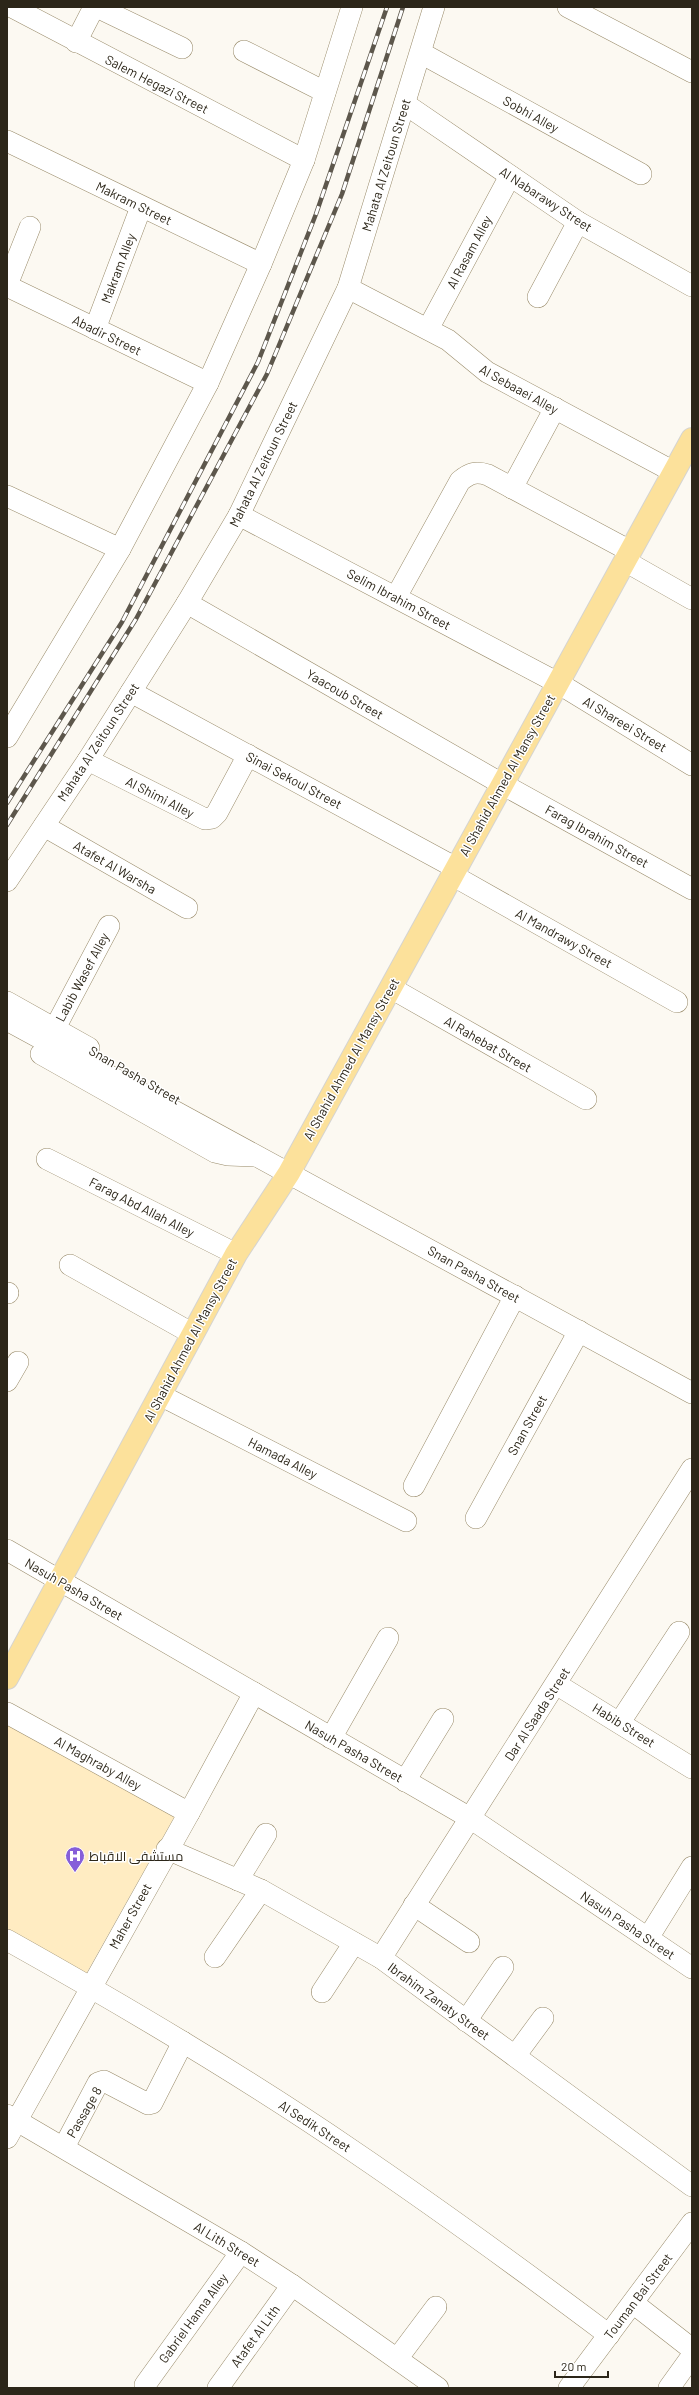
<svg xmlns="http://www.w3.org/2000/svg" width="699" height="2395" font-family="Barlow,Cairo,sans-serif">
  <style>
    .built { fill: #ffecc2 }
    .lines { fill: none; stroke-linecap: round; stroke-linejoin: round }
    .minor-casing { stroke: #998b6a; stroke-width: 22 }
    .major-casing { stroke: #d5d4d1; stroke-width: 24 }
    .minor { stroke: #fff; stroke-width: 21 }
    .major { stroke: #fce19b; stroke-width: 22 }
    .rail-casing { stroke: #5d574c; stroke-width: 4.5 }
    .rail { stroke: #fff; stroke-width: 3; stroke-dasharray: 9; stroke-linecap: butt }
    .labels { text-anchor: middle; stroke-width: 3; stroke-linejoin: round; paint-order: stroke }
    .street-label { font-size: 13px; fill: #2c2619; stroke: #fff }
    .poi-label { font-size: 13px; fill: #2c2619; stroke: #fff; text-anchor: start }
  </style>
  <rect width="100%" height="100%" fill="#fcf9f2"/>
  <polygon class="built" points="7,1719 175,1816 86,1974 7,1931"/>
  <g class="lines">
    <g class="minor-casing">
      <g id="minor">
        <polyline points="12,7 304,160"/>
        <polyline points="97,7 182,48"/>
        <polyline points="568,7 692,72"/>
        <polyline points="76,42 94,7"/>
        <polyline points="244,51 325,92"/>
        <polyline points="421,53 641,174"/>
        <polyline points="405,104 578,222 692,286"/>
        <polyline points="7,141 261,264"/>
        <polyline points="7,285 30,227"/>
        <polyline points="7,286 208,383"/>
        <polyline points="348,288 448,340 487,372 674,472"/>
        <polyline points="538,297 578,222"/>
        <polyline points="95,329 141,207"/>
        <polyline points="428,329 510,176"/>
        <polyline points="512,488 555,408"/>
        <polyline points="7,496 120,549"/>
        <polyline points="239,515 558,683 692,765"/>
        <polyline points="625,561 692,599"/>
        <path d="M396,597L460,481C470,473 476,471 488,475L630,551"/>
        <polyline points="187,603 502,784 692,889"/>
        <polyline points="131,692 456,868"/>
        <polyline points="7,737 120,549 208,383 261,264 304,160 352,7"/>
        <polyline points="88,760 205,819 212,818 217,813 248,755"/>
        <polyline points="44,826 187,908"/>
        <polyline points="452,875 677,1002"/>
        <polyline points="7,881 88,760 187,603 239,515 348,288 434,7"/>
        <polyline points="391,988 586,1099"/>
        <polyline points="7,1002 89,1048"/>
        <polyline points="7,1020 692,1393"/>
        <polyline points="55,1028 109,926"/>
        <polyline points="41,1054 215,1152 228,1155 254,1156"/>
        <polyline points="47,1159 236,1254"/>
        <polyline points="70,1265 193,1334"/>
        <polyline points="7,1293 8,1293"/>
        <polyline points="7,1381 18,1362"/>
        <polyline points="160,1395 406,1521"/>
        <polyline points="414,1486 515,1296"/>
        <polyline points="476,1518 579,1331"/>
        <polyline points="7,1550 470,1818 692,1968"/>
        <polyline points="556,1684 692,1768"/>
        <polyline points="7,1713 189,1813"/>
        <polyline points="620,1722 679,1632"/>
        <polyline points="331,1738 388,1638"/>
        <polyline points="405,1781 443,1719"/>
        <polyline points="167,1849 261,1890 381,1958 692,2186"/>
        <polyline points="238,1880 266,1834"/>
        <polyline points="414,1905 469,1942"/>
        <polyline points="648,1938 692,1867"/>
        <path d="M7,1940C125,2006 242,2075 353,2151C440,2210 525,2272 609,2335"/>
        <polyline points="215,1957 261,1890"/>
        <polyline points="381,1958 692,1469"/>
        <polyline points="322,1992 354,1943"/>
        <polyline points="466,2021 503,1967"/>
        <polyline points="515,2056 543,2018"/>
        <polyline points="7,2115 241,2252 292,2285 438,2388"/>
        <polyline points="7,2138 189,1813 254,1693"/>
        <polyline points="64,2147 98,2083 104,2081 148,2104 152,2103 183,2042"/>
        <polyline points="633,2303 692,2349"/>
        <polyline points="397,2359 436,2307"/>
        <polyline points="145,2385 241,2252"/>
        <polyline points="218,2388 292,2285"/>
        <polyline points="569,2388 692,2223"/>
        <polyline points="669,2388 692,2356"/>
      </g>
    </g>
    <g class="major-casing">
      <polyline id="major" points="7,1678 236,1254 289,1173 692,439"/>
    </g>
    <use href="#minor" class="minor"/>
    <use href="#major" class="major"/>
    <g class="rail-casing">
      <g id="rail">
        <polyline points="7,803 122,622 258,362 316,214 387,7"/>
        <polyline points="7,825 136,619 267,374 342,194 403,7"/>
      </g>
    </g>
    <use href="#rail" class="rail"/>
  </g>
  <defs>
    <g id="hospital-pin" transform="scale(1)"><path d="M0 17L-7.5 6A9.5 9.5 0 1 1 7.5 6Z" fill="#865fd9" stroke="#fff"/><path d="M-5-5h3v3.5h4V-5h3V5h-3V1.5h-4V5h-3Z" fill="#fff"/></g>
  </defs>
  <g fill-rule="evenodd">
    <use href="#hospital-pin" x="75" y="1856"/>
  </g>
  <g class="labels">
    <g class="street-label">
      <text transform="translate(157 84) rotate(27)" y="5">Salem Hegazi Street</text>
      <text transform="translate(531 114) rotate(29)" y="5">Sobhi Alley</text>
      <text transform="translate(386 165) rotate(-73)" y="5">Mahata Al Zeitoun Street</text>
      <text transform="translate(546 199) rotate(33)" y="5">Al Nabarawy Street</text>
      <text transform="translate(134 203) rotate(26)" y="5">Makram Street</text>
      <text transform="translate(469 252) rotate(-62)" y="5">Al Rasam Alley</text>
      <text transform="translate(118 268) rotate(-69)" y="5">Makram Alley</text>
      <text transform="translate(107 335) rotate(26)" y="5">Abadir Street</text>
      <text transform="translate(519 389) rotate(29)" y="5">Al Sebaaei Alley</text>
      <text transform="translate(263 464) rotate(-64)" y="5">Mahata Al Zeitoun Street</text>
      <text transform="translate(399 599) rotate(28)" y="5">Selim Ibrahim Street</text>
      <text transform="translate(345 694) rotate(30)" y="5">Yaacoub Street</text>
      <text transform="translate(625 724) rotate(31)" y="5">Al Shareei Street</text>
      <text transform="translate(98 742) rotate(-57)" y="5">Mahata Al Zeitoun Street</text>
      <text transform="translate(507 775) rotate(-61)" y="5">Al Shahid Ahmed Al Mansy Street</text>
      <text transform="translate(294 780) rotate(28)" y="5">Sinai Sekoul Street</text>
      <text transform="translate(160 797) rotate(27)" y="5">Al Shimi Alley</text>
      <text transform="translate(597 836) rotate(29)" y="5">Farag Ibrahim Street</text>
      <text transform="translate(115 867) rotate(30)" y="5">Atafet Al Warsha</text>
      <text transform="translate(564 938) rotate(29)" y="5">Al Mandrawy Street</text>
      <text transform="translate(82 977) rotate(-62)" y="5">Labib Wasef Alley</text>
      <text transform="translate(488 1044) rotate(30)" y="5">Al Rahebat Street</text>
      <text transform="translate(351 1059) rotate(-61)" y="5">Al Shahid Ahmed Al Mansy Street</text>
      <text transform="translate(135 1075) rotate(30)" y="5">Snan Pasha Street</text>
      <text transform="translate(142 1207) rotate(27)" y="5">Farag Abd Allah Alley</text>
      <text transform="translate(474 1274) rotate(29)" y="5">Snan Pasha Street</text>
      <text transform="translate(190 1340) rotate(-62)" y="5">Al Shahid Ahmed Al Mansy Street</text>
      <text transform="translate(527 1425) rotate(-61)" y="5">Snan Street</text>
      <text transform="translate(283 1458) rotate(27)" y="5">Hamada Alley</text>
      <text transform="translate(74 1589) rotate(30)" y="5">Nasuh Pasha Street</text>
      <text transform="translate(537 1714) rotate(-57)" y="5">Dar Al Saada Street</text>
      <text transform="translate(624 1725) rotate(32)" y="5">Habib Street</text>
      <text transform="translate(354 1751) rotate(30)" y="5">Nasuh Pasha Street</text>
      <text transform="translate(98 1763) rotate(29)" y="5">Al Maghraby Alley</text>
      <text transform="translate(130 1916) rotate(-61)" y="5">Maher Street</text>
      <text transform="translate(628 1925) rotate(34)" y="5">Nasuh Pasha Street</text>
      <text transform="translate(439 2001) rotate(36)" y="5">Ibrahim Zanaty Street</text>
      <text transform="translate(84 2112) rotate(-60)" y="5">Passage 8</text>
      <text transform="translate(315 2126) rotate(33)" y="5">Al Sedik Street</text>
      <text transform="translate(227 2244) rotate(31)" y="5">Al Lith Street</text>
      <text transform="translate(638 2296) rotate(-53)" y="5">Touman Bai Street</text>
      <text transform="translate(193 2318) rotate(-54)" y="5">Gabriel Hanna Alley</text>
      <text transform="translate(255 2336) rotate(-54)" y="5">Atafet Al Lith</text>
    </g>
    <g class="poi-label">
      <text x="89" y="1861">مستشفى الاقباط</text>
    </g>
  </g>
  <rect width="699" height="2395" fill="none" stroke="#2c2619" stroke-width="16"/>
  <path d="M555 2371v6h53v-6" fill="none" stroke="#2c2619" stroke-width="2"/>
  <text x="561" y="2371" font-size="12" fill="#2c2619" stroke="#ffffff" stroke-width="3" paint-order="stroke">20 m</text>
</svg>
